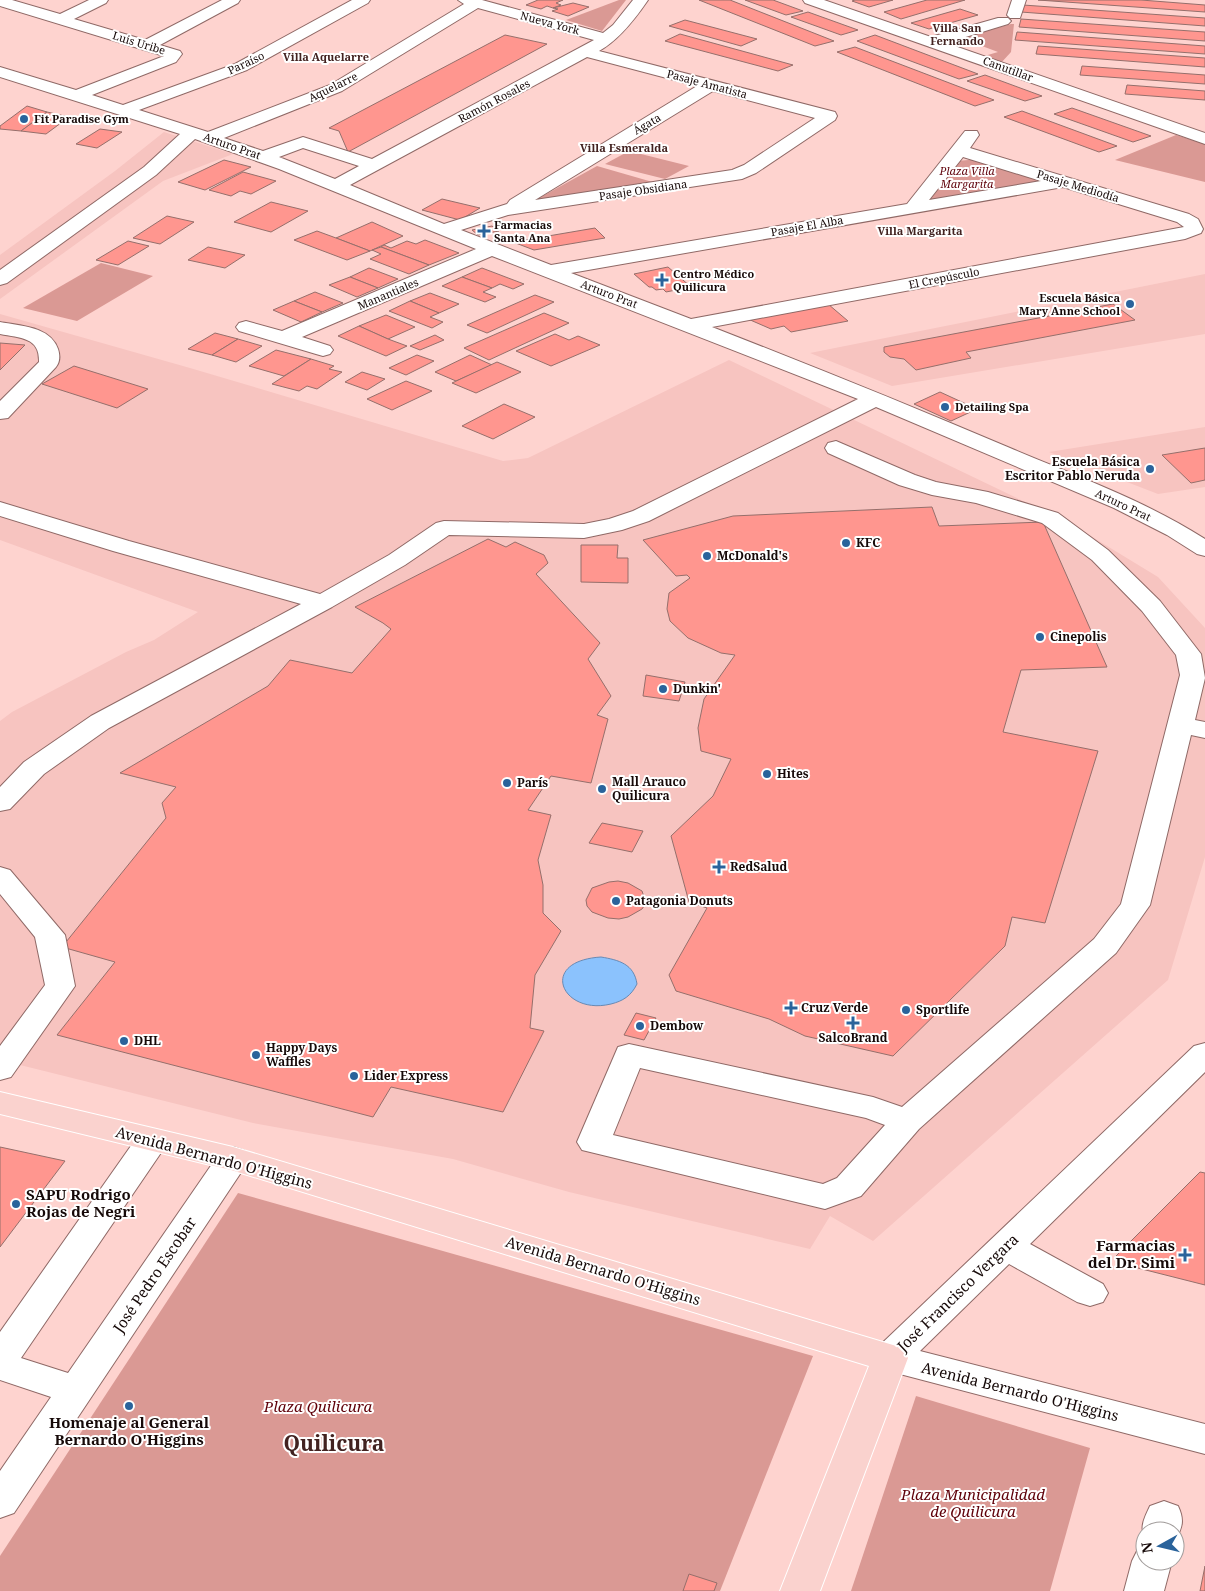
<svg xmlns="http://www.w3.org/2000/svg" width="1205" height="1591" font-family="'Noto Serif',serif">
  <style>
    .built { fill: #f7c4c0 }
    .green { fill: #da9994 }
    .water { fill: #8bc2fd; stroke: #688ab4 }
    .building { fill: #ff968f; stroke: #956f6b }
    .lines { fill: none; stroke-linecap: round; stroke-linejoin: round }
    .minor-casing { stroke: #8f6966; stroke-width: 2 }
    .major-casing { stroke: #fff; stroke-width: 2 }
    .minor { fill: #fff; fill-rule: evenodd }
    .major { fill: #fad2ce; fill-rule: evenodd }
    .poi-dot { fill: #2a639b; stroke: #fff; stroke-width: 2 }
    .labels { text-anchor: middle; stroke-width: 4; stroke-linejoin: round; paint-order: stroke }
    .far-street-label { font-size: 11px; fill: #160908; stroke: #fff }
    .far-neighbourhood-label { font-size: 11px; font-weight: bold; fill: #422220; stroke: #fff }
    .far-poi-label { font-size: 11px; font-weight: bold; fill: #160908; stroke: #fff; text-anchor: start }
    .far-park-label { font-size: 11px; font-style: italic; fill: #5f0009; stroke: #fff }
    .poi-label { font-size: 12px; font-weight: bold; fill: #160908; stroke: #fff; text-anchor: start }
    .near-street-label { font-size: 15px; fill: #160908; stroke: #fff }
    .near-poi-label { font-size: 15px; font-weight: bold; fill: #160908; stroke: #fff; text-anchor: start }
    .near-park-label { font-size: 15px; font-style: italic; fill: #5f0009; stroke: #fff }
    .near-district-label { font-size: 21px; font-weight: bold; fill: #422220; stroke: #fff }
  </style>
  <rect width="100%" height="100%" fill="#fed3cf"/>
  <g class="built">
    <polygon points="164,132 233,154 163,181 0,299 0,255 115,171"/>
    <polygon points="1205,274 1205,334 892,386 810,353"/>
    <polygon points="0,314 190,368 503,461 528,458 729,360 1071,524 1158,577 1205,628 1205,857 1168,980 873,1241 830,1216 810,1249 569,1192 453,1159 253,1123 0,1060 0,721 12,712 126,652 154,640 198,612 0,540"/>
    <polygon points="1205,427 1205,487 1158,494 1049,452"/>
  </g>
  <g class="green">
    <polygon points="619,0 626,0 602,31 566,20"/>
    <polygon points="1011,24 1014,24 1011,52 1000,64 981,57 998,52 966,40 948,45 943,43"/>
    <polygon points="1176,135 1205,144 1205,182 1115,160"/>
    <polygon points="629,151 689,166 665,179 605,164"/>
    <polygon points="980,159 1047,180 926,201 957,161"/>
    <polygon points="597,166 656,183 532,202"/>
    <polygon points="101,263 153,276 77,321 23,308"/>
    <polygon points="238,1193 813,1356 720,1591 0,1591 0,1556"/>
    <polygon points="916,1396 1090,1448 1050,1591 851,1591"/>
  </g>
  <path class="water" d="M601,957C619,960 634,964 637,984C631,996 623,1001 611,1004C562,1016 537,961 601,957Z"/>
  <g class="building">
    <polygon points="538,0 563,0 556,3 561,5 553,8 547,6 541,9 526,5"/>
    <polygon points="699,0 730,0 834,41 815,46"/>
    <polygon points="745,0 773,0 803,11 786,15"/>
    <polygon points="855,0 893,0 869,7 852,1"/>
    <polygon points="927,0 965,0 901,19 884,12"/>
    <polygon points="1038,0 1141,0 1205,5 1205,12"/>
    <polygon points="573,3 589,7 568,16 552,11 558,9 553,8"/>
    <polygon points="1023,5 1205,18 1205,26 1021,12"/>
    <polygon points="960,9 978,15 929,29 911,23"/>
    <polygon points="808,12 858,30 841,35 791,17"/>
    <polygon points="1021,19 1205,32 1205,41 1019,27"/>
    <polygon points="685,20 757,39 741,46 669,26"/>
    <polygon points="1017,32 1205,46 1205,54 1015,40"/>
    <polygon points="680,34 793,65 778,71 665,41"/>
    <polygon points="505,35 547,44 348,152 339,131 329,128"/>
    <polygon points="875,35 978,74 959,79 857,41"/>
    <polygon points="1038,46 1205,58 1205,67 1036,54"/>
    <polygon points="855,47 994,100 975,106 837,52"/>
    <polygon points="1082,66 1205,75 1205,84 1080,75"/>
    <polygon points="985,75 1042,96 1025,101 967,81"/>
    <polygon points="1127,85 1205,91 1205,100 1125,94"/>
    <polygon points="27,106 47,112 21,131 0,129 0,126"/>
    <polygon points="1072,108 1151,136 1133,142 1054,114"/>
    <polygon points="1022,111 1117,146 1099,152 1004,117"/>
    <polygon points="47,112 69,117 46,134 21,131"/>
    <polygon points="100,129 122,132 97,148 76,144"/>
    <polygon points="224,160 251,167 205,190 178,182"/>
    <polygon points="243,172 276,181 251,194 240,191 231,196 209,190"/>
    <polygon points="442,199 480,208 460,220 422,210"/>
    <polygon points="271,202 308,211 271,232 234,222"/>
    <polygon points="167,216 194,222 160,244 133,238"/>
    <polygon points="372,222 403,236 370,251 336,238"/>
    <polygon points="492,226 499,231 478,235 472,230"/>
    <polygon points="595,228 605,238 534,250 513,242"/>
    <polygon points="317,231 336,238 370,251 347,260 294,240"/>
    <polygon points="425,240 459,253 429,265 381,247 384,245 391,248 407,241 416,244"/>
    <polygon points="128,241 149,246 118,265 96,260"/>
    <polygon points="208,247 245,255 225,268 188,260"/>
    <polygon points="381,247 429,265 409,274 370,259 381,254 372,250"/>
    <polygon points="668,267 691,287 666,292 663,289 656,290 652,287 649,287 634,274"/>
    <polygon points="369,268 398,279 378,288 350,277"/>
    <polygon points="482,268 524,284 513,289 500,284 492,288 462,277"/>
    <polygon points="350,277 378,288 357,297 329,285"/>
    <polygon points="462,277 492,288 483,292 496,297 485,302 442,286"/>
    <polygon points="315,292 343,303 322,312 294,301"/>
    <polygon points="430,293 459,304 439,313 410,301"/>
    <polygon points="535,295 554,302 487,333 467,325"/>
    <polygon points="294,301 322,312 301,322 273,310"/>
    <polygon points="410,301 439,313 430,317 443,322 432,328 389,311"/>
    <polygon points="828,304 848,321 791,332 784,326 771,329 748,319"/>
    <polygon points="1113,304 1135,320 966,352 971,358 916,370 904,359 890,357 884,352 884,347"/>
    <polygon points="544,313 569,323 489,360 464,348"/>
    <polygon points="386,315 415,327 388,339 359,326"/>
    <polygon points="359,326 388,339 407,346 386,356 338,336"/>
    <polygon points="215,333 238,339 212,355 188,349"/>
    <polygon points="555,334 569,340 578,336 600,345 551,366 516,351"/>
    <polygon points="435,335 444,340 420,350 410,346"/>
    <polygon points="238,339 262,346 236,362 212,355"/>
    <polygon points="0,343 25,345 0,370"/>
    <polygon points="276,350 311,359 284,376 249,366"/>
    <polygon points="417,355 434,361 406,375 389,368"/>
    <polygon points="470,355 492,365 456,381 435,372"/>
    <polygon points="311,359 334,366 329,369 342,372 317,389 307,386 299,391 272,384"/>
    <polygon points="497,362 521,372 476,393 452,383"/>
    <polygon points="74,366 148,389 117,408 42,384"/>
    <polygon points="362,372 385,379 367,390 345,382"/>
    <polygon points="406,381 432,391 392,410 367,399"/>
    <polygon points="940,392 977,409 951,421 914,404"/>
    <polygon points="504,404 535,417 493,439 462,426"/>
    <polygon points="1205,448 1205,480 1191,483 1162,455"/>
    <polygon points="932,507 939,526 1043,522 1107,667 1021,670 1003,732 1098,751 1045,923 1012,917 1005,946 893,1056 805,1036 769,1019 676,991 669,975 707,908 689,902 671,836 713,796 731,759 701,751 698,728 704,699 735,655 721,653 688,638 670,621 667,609 669,593 690,578 687,575 676,576 643,540 733,516"/>
    <polygon points="488,539 506,547 515,542 544,555 548,563 536,574 600,643 588,659 611,696 597,715 608,719 591,783 551,776 528,810 551,815 538,860 543,885 543,913 561,931 535,975 530,1028 544,1031 503,1112 391,1087 373,1117 57,1035 115,962 62,947 166,818 162,803 176,787 120,773 268,686 290,660 352,673 391,629 383,623 355,607"/>
    <polygon points="581,545 618,545 617,558 628,558 628,583 581,582"/>
    <polygon points="646,675 685,682 679,701 643,696"/>
    <polygon points="602,823 643,831 632,852 589,843"/>
    <polygon points="618,881 628,883 642,891 646,903 642,909 628,917 619,919 608,918 592,912 587,906 586,900 592,888 609,882"/>
    <polygon points="636,1013 656,1018 644,1040 624,1035"/>
    <polygon points="0,1147 65,1161 0,1247"/>
    <polygon points="1200,1172 1205,1173 1205,1285 1126,1265 1116,1256"/>
    <polygon points="1205,1566 1205,1591 1200,1591"/>
    <polygon points="689,1574 717,1583 714,1591 683,1591"/>
  </g>
  <g class="lines">
    <g class="minor-casing">
      <g id="minor">
        <path d="M0,0H12L60,14L89,0H108L106,3L74,19L145,40L222,0H240L238,3L160,45L180,51L182,54L176,62L92,95L123,105L235,64L352,0H370L368,3L247,70L139,110L208,132L330,85L464,4L458,0H482L603,33L613,25L633,0H648C635,19 619,40 599,51L835,112L837,116L835,120L756,173L742,179L508,215L461,230L551,265L907,204L965,131H977L979,135L970,148L1189,214L1198,219L1203,229L1201,233L1185,239L712,327C812,366 911,406 1010,448C1076,476 1144,500 1205,539V556L1197,554L1167,535L1114,508L876,407L649,521L622,530L584,538L449,535L405,565L332,607L109,728L44,774L10,809L0,811V787L24,762L91,716L301,604L113,551L0,516V502L129,541L320,594L389,555L436,523L444,521L584,524L609,519L633,511L858,399L492,256L302,337L330,346L333,350L330,354L323,356L316,354L239,331L236,327L239,323L246,321L282,331L476,249L279,169L195,139L156,175L7,283L0,285V270L144,167L180,134L0,77V67L76,90L164,56L0,6ZM478,8L594,40L372,159L303,137L263,151L224,138L342,91ZM587,57L697,86L510,200L507,204L444,224L350,185ZM713,91L815,118L744,165L732,170L535,200ZM303,148L359,166L335,179L279,157ZM963,157L1041,181L929,200ZM1063,187L1177,222L1184,227L691,319L571,273Z"/>
        <polygon points="803,0 824,0 931,37 998,18 1008,18 1011,21 1008,24 946,43 1205,133 1205,144 805,3"/>
        <polygon points="1012,0 1026,0 1020,18 1010,18 1007,15"/>
        <path d="M0,322C20,326 50,326 58,349C60,355 60,362 56,367L8,418L0,419V401L39,362C40,337 20,338 0,334Z"/>
        <path d="M836,441L915,475L936,482L988,492L1058,513L1108,550L1160,601L1201,654L1205,678L1195,720L1205,722V738L1191,735L1150,905L1116,953L919,1129L861,1196L825,1209L582,1150L577,1142L618,1047L629,1044L873,1097L902,1107L1094,939L1121,904L1180,675L1176,655L1142,611L1092,560L1042,523L976,503L932,495L899,485L828,453L825,448L828,443ZM640,1068L866,1118L885,1125L837,1178L823,1184L613,1135Z"/>
        <polygon points="0,867 10,870 65,935 75,986 11,1077 0,1080 0,1046 45,985 35,937 0,894"/>
        <polygon points="1205,1043 1205,1072 1030,1244 1103,1284 1108,1293 1103,1302 1090,1306 1077,1302 1009,1264 920,1351 1205,1424 1205,1454 877,1368 872,1358 877,1348 1194,1046"/>
        <polygon points="152,1129 164,1133 169,1141 21,1358 68,1373 221,1151 233,1147 245,1151 250,1159 14,1513 0,1518 0,1471 51,1397 0,1380 0,1332 140,1133"/>
        <path d="M1164,1501L1178,1506C1185,1521 1182,1527 1175,1542V1531H1145V1538C1139,1527 1145,1517 1150,1506Z"/>
        <polygon points="1145,1547 1145,1561 1172,1561 1164,1591 1124,1591 1132,1561 1138,1549"/>
      </g>
    </g>
    <g class="major-casing">
      <polygon id="major" points="0,1092 233,1147 903,1348 908,1358 820,1591 780,1591 869,1366 231,1170 0,1114"/>
    </g>
    <use href="#minor" class="minor"/>
    <use href="#major" class="major"/>
  </g>
  <g class="poi-dot">
    <circle cx="24" cy="119" r="5"/>
    <path d="M481.5 223.5h5v5h5v5h-5v5h-5v-5h-5v-5h5z"/>
    <path d="M659.5 272.5h5v5h5v5h-5v5h-5v-5h-5v-5h5z"/>
    <circle cx="1130" cy="304" r="5"/>
    <circle cx="945" cy="407" r="5"/>
    <circle cx="1150" cy="469" r="5"/>
    <circle cx="846" cy="543" r="5"/>
    <circle cx="707" cy="556" r="5"/>
    <circle cx="1040" cy="637" r="5"/>
    <circle cx="663" cy="689" r="5"/>
    <circle cx="767" cy="774" r="5"/>
    <circle cx="507" cy="783" r="5"/>
    <circle cx="602" cy="789" r="5"/>
    <path d="M716.5 859.5h5v5h5v5h-5v5h-5v-5h-5v-5h5z"/>
    <circle cx="616" cy="901" r="5"/>
    <path d="M788.5 1000.5h5v5h5v5h-5v5h-5v-5h-5v-5h5z"/>
    <circle cx="906" cy="1010" r="5"/>
    <path d="M850.5 1015.5h5v5h5v5h-5v5h-5v-5h-5v-5h5z"/>
    <circle cx="640" cy="1026" r="5"/>
    <circle cx="124" cy="1041" r="5"/>
    <circle cx="256" cy="1055" r="5"/>
    <circle cx="354" cy="1076" r="5"/>
    <circle cx="16" cy="1204" r="5"/>
    <path d="M1182.5 1247.5h5v5h5v5h-5v5h-5v-5h-5v-5h5z"/>
    <circle cx="129" cy="1406" r="5"/>
  </g>
  <g class="labels">
    <g class="far-street-label">
      <text transform="translate(550 23) rotate(15)" y="4">Nueva York</text>
      <text transform="translate(139 43) rotate(17)" y="4">Luis Uribe</text>
      <text transform="translate(246 63) rotate(-25)" y="4">Paraíso</text>
      <text transform="translate(1008 69) rotate(20)" y="4">Canutillar</text>
      <text transform="translate(707 84) rotate(15)" y="4">Pasaje Amatista</text>
      <text transform="translate(333 87) rotate(-26)" y="4">Aquelarre</text>
      <text transform="translate(494 101) rotate(-28)" y="4">Ramón Rosales</text>
      <text transform="translate(647 124) rotate(-31)" y="4">Ágata</text>
      <text transform="translate(232 146) rotate(19)" y="4">Arturo Prat</text>
      <text transform="translate(1078 186) rotate(17)" y="4">Pasaje Mediodía</text>
      <text transform="translate(643 190) rotate(-8)" y="4">Pasaje Obsidiana</text>
      <text transform="translate(807 226) rotate(-10)" y="4">Pasaje El Alba</text>
      <text transform="translate(944 278) rotate(-11)" y="4">El Crepúsculo</text>
      <text transform="translate(388 294) rotate(-23)" y="4">Manantiales</text>
      <text transform="translate(609 294) rotate(21)" y="4">Arturo Prat</text>
      <text transform="translate(1123 505) rotate(25)" y="4">Arturo Prat</text>
    </g>
    <g class="far-neighbourhood-label">
      <text x="957" y="32">Villa San<tspan x="957" dy="13">Fernando</tspan></text>
      <text x="326" y="61">Villa Aquelarre</text>
      <text x="624" y="152">Villa Esmeralda</text>
      <text x="920" y="235">Villa Margarita</text>
    </g>
    <g class="far-poi-label">
      <text x="34" y="123">Fit Paradise Gym</text>
      <text x="494" y="229">Farmacias<tspan x="494" dy="13">Santa Ana</tspan></text>
      <text x="673" y="278">Centro Médico<tspan x="673" dy="13">Quilicura</tspan></text>
      <text x="1120" y="302" text-anchor="end">Escuela Básica<tspan x="1120" dy="13">Mary Anne School</tspan></text>
      <text x="955" y="411">Detailing Spa</text>
    </g>
    <g class="far-park-label">
      <text x="967" y="175">Plaza Villa<tspan x="967" dy="13">Margarita</tspan></text>
    </g>
    <g class="poi-label">
      <text x="1140" y="466" text-anchor="end">Escuela Básica<tspan x="1140" dy="14">Escritor Pablo Neruda</tspan></text>
      <text x="856" y="547">KFC</text>
      <text x="717" y="560">McDonald's</text>
      <text x="1050" y="641">Cinepolis</text>
      <text x="673" y="693">Dunkin'</text>
      <text x="777" y="778">Hites</text>
      <text x="612" y="786">Mall Arauco<tspan x="612" dy="14">Quilicura</tspan></text>
      <text x="517" y="787">París</text>
      <text x="730" y="871">RedSalud</text>
      <text x="626" y="905">Patagonia Donuts</text>
      <text x="801" y="1012">Cruz Verde</text>
      <text x="916" y="1014">Sportlife</text>
      <text x="650" y="1030">Dembow</text>
      <text x="853" y="1042" text-anchor="middle">SalcoBrand</text>
      <text x="134" y="1045">DHL</text>
      <text x="266" y="1052">Happy Days<tspan x="266" dy="14">Waffles</tspan></text>
      <text x="364" y="1080">Lider Express</text>
    </g>
    <g class="near-street-label">
      <text transform="translate(214 1158) rotate(15)" y="5">Avenida Bernardo O'Higgins</text>
      <text transform="translate(603 1271) rotate(17)" y="5">Avenida Bernardo O'Higgins</text>
      <text transform="translate(155 1275) rotate(-56)" y="5">José Pedro Escobar</text>
      <text transform="translate(958 1293) rotate(-44)" y="5">José Francisco Vergara</text>
      <text transform="translate(1020 1392) rotate(14)" y="5">Avenida Bernardo O'Higgins</text>
    </g>
    <g class="near-poi-label">
      <text x="26" y="1200">SAPU Rodrigo<tspan x="26" dy="17">Rojas de Negri</tspan></text>
      <text x="1175" y="1251" text-anchor="end">Farmacias<tspan x="1175" dy="17">del Dr. Simi</tspan></text>
      <text x="129" y="1428" text-anchor="middle">Homenaje al General<tspan x="129" dy="17">Bernardo O'Higgins</tspan></text>
    </g>
    <g class="near-park-label">
      <text x="318" y="1412">Plaza Quilicura</text>
      <text x="973" y="1500">Plaza Municipalidad<tspan x="973" dy="17">de Quilicura</tspan></text>
    </g>
    <g class="near-district-label">
      <text x="334" y="1451">Quilicura</text>
    </g>
  </g>
  <g transform="translate(1160 1546) rotate(262)"><circle r="24" fill="#ffffff" stroke="#a29d9c"/>
  <path d="M0-4L9 19L0 12L-9 19Z" fill="#2a639b"/>
  <text y="-8" font-size="14" font-weight="bold" text-anchor="middle" fill="#160908">N</text>
  </g>
</svg>
